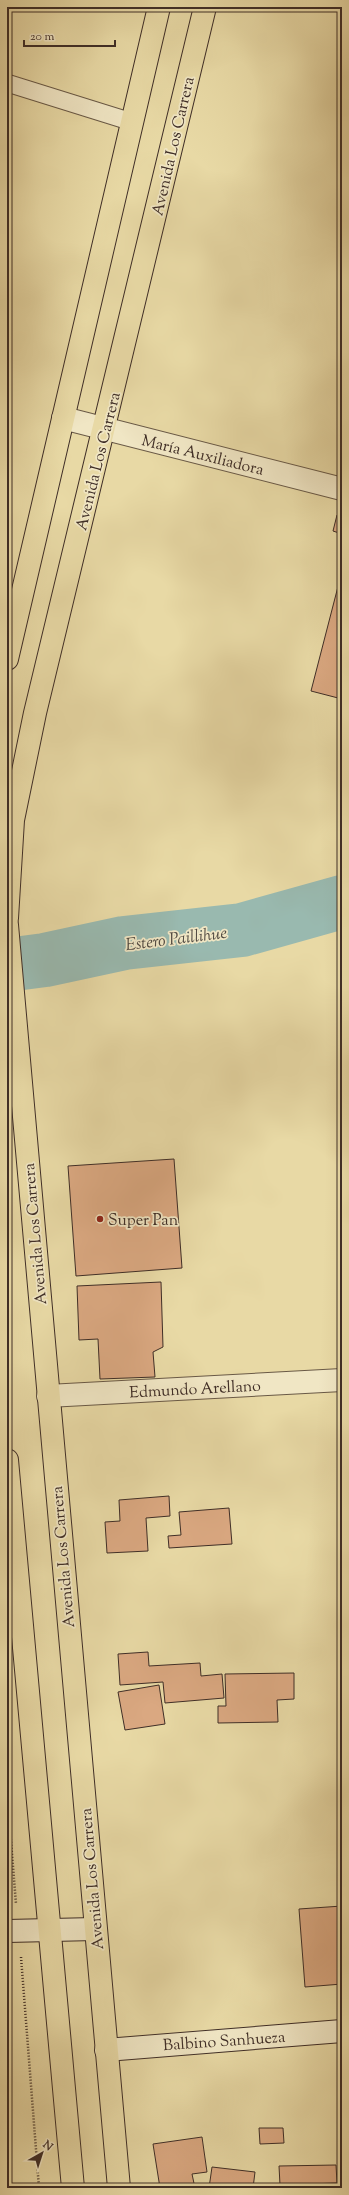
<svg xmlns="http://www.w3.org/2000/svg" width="349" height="2195" font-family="'Sorts Mill Goudy',serif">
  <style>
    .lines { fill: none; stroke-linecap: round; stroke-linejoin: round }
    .river { stroke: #99b9af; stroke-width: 54 }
    .building { fill: #daa881; stroke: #3f2e27 }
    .lane-casing { stroke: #695946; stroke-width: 19 }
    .street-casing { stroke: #695946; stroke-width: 24 }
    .secondary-casing { stroke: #3f2e27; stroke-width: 24 }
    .primary-casing { stroke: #3f2e27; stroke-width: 24 }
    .path { stroke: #3f2e27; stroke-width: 2.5; stroke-dasharray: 1 2; stroke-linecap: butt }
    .lane { stroke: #f0e6c4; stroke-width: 17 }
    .street { stroke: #f0e6c4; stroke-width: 22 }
    .secondary { stroke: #f0e6c4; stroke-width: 22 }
    .primary { stroke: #e8d9a5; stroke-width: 22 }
    .poi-dot { fill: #8f2418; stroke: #f0e6c4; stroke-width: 1.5 }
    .labels { text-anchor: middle; stroke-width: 3.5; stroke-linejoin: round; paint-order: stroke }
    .street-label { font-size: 16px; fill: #3f2e27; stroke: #f0e6c4 }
    .poi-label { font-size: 16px; fill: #3f2e27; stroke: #f0e6c4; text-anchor: start }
    .water-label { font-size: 17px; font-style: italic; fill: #514a42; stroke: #f0e6c4 }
  </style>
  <rect width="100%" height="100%" fill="#e8d9a5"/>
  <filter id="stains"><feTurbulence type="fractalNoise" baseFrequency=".005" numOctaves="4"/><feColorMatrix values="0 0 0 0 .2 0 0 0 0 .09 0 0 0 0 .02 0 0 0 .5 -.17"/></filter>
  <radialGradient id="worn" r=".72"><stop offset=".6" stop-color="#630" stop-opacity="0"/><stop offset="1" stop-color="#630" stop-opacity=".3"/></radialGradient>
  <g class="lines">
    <polyline class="river" points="7,965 45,960 124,943 242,930 342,902"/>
  </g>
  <g class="building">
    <polygon points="337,515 342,517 342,534 333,531"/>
    <polygon points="342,571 342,699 311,691"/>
    <polygon points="174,1159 182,1268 76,1276 68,1166"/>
    <polygon points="161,1282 163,1347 153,1352 155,1377 100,1379 98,1339 79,1340 77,1286"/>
    <polygon points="169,1496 170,1516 146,1518 148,1551 107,1553 105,1522 120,1521 119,1500"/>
    <polygon points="229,1508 232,1544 169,1548 168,1536 181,1535 179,1512"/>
    <polygon points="148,1652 149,1666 200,1663 201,1676 222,1674 224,1698 165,1703 163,1682 120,1685 118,1654"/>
    <polygon points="294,1673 294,1699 277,1700 278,1722 218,1723 218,1706 226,1706 225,1674"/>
    <polygon points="159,1685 165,1724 125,1730 118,1692"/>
    <polygon points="342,1906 342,1984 305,1987 299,1909"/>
    <polygon points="259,2128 283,2128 284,2143 260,2144"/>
    <polygon points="202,2137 207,2172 192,2174 195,2188 160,2188 153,2144"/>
    <polygon points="336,2165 337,2183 280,2185 279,2166"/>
    <polygon points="212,2167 255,2172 253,2188 209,2188"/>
  </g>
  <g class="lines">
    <g class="lane-casing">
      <polyline id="lane" points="7,83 132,122"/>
    </g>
    <g class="street-casing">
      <g id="street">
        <polyline points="63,418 342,489"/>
        <polyline points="48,1396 342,1380"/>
      </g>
    </g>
    <g class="secondary-casing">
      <g id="secondary">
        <polyline points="7,1931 95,1929"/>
        <polyline points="106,2050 342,2031"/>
      </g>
    </g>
    <g class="primary-casing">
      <g id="primary">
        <polyline points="7,659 159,7"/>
        <polyline points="7,918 13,820 35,713 205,7"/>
        <polyline points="7,925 119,2188"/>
        <polyline points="7,1460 73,2188"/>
      </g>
    </g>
    <g class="path">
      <polyline points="7,1791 16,1904"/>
      <polyline points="21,1957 39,2188"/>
    </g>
    <use href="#lane" class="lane"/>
    <use href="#street" class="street"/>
    <use href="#secondary" class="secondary"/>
    <use href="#primary" class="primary"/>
  </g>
  <circle class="poi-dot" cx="100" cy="1219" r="4"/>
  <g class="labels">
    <g class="street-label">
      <text transform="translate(172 146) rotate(-77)" y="6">Avenida Los Carrera</text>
      <text transform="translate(203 454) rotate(14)" y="6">María Auxiliadora</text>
      <text transform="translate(97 461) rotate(-76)" y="6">Avenida Los Carrera</text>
      <text transform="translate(34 1234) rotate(-95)" y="6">Avenida Los Carrera</text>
      <text transform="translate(195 1388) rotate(-3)" y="6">Edmundo Arellano</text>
      <text transform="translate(62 1557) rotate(-95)" y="6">Avenida Los Carrera</text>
      <text transform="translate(91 1879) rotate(-95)" y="6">Avenida Los Carrera</text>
      <text transform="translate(224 2040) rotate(-4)" y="6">Balbino Sanhueza</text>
    </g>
    <g class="poi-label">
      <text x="108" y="1225">Super Pan</text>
    </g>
    <g class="water-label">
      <text transform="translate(176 938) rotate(-7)" y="6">Estero Paillihue</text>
    </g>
  </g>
  <rect width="349" height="2195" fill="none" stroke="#e8d9a5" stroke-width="24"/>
  <rect x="8" y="8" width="333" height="2179" fill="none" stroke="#3f2e27" stroke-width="2"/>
  <rect x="12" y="12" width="325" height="2171" fill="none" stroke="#3f2e27"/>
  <g transform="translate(42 2153) rotate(39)" stroke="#f0e6c4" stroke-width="3" paint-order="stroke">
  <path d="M0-3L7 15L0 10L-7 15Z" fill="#3f2e27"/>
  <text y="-6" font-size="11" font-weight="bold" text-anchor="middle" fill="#3f2e27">N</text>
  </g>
  <path d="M24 40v6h91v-6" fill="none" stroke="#3f2e27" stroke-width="2"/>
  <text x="30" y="40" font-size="12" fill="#3f2e27" stroke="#f0e6c4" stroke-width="3" paint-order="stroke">20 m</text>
  <rect width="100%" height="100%" filter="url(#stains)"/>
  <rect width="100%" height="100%" fill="url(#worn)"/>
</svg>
